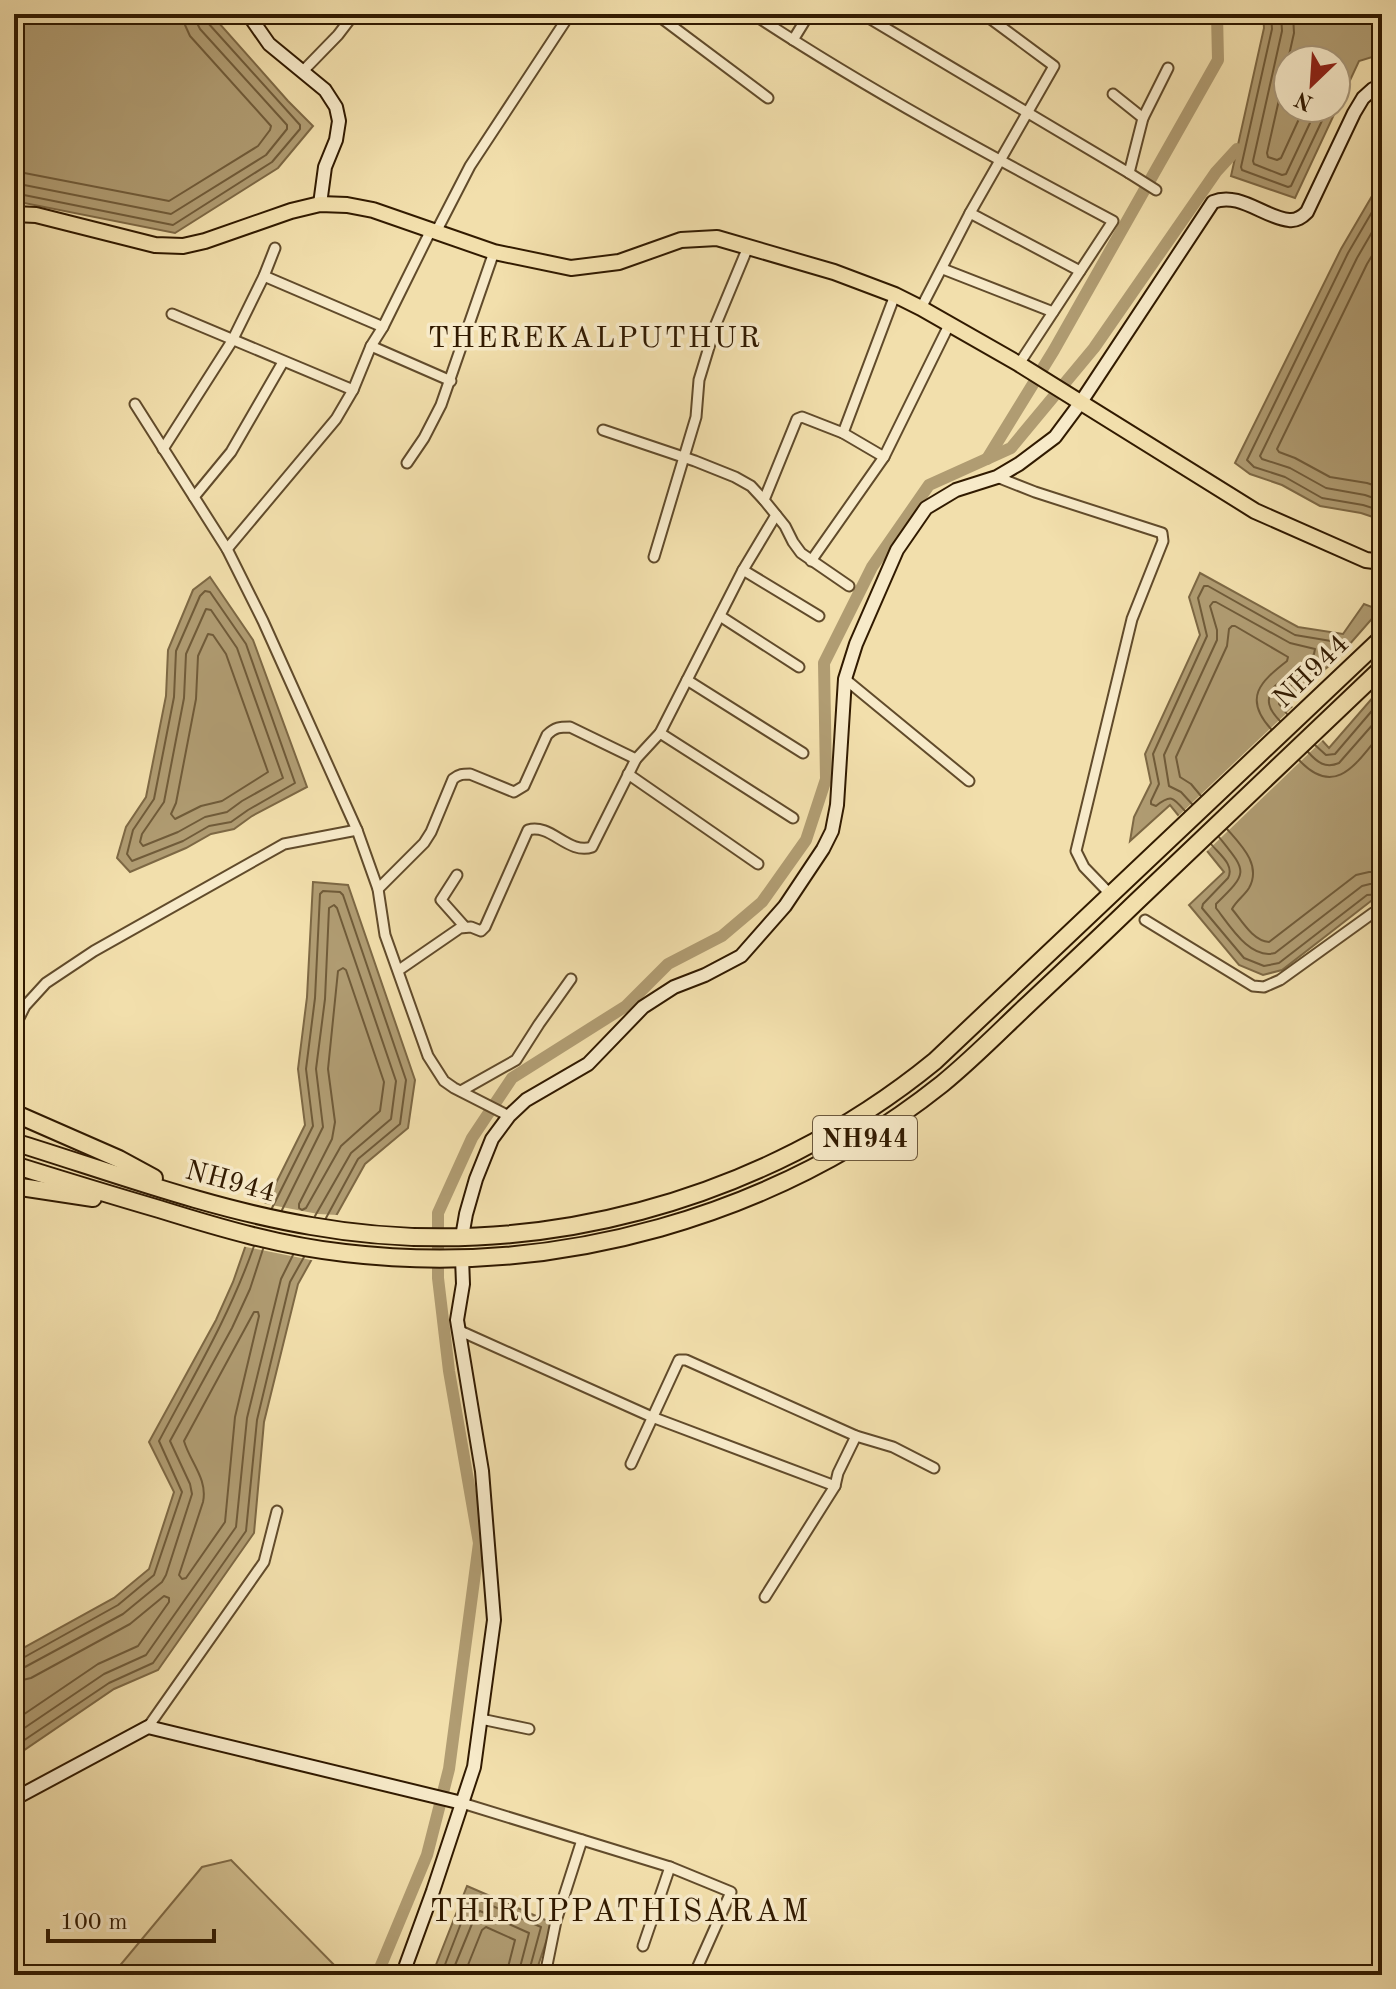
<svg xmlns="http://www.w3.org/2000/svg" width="1396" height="1989" font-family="'Old Standard TT',serif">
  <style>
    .green { fill: #d1be8f; stroke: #816c48; stroke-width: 2 }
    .water { fill: #b09c72; stroke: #7d6844; stroke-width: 2; fill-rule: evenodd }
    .pier { fill: #f2dfac }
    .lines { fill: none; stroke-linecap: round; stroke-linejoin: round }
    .shore { stroke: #705b39; stroke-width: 2 }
    .canal { stroke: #b09c72; stroke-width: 12 }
    .street-casing { stroke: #614b2b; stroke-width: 13 }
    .secondary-casing { stroke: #311a00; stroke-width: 16 }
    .primary-casing { stroke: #311a00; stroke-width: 18 }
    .highway-casing { stroke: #311a00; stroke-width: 20 }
    .street { stroke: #f7eac9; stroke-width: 9 }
    .secondary { stroke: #f7eac9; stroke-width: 12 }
    .primary { stroke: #f2dfac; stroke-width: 14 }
    .highway { stroke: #f2dfac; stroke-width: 16 }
    .labels { text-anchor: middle; stroke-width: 7; stroke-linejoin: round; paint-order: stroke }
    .shield { fill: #f7eac9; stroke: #6c583c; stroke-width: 2 }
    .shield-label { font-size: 26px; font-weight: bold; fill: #311a00 }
    .street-label { font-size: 28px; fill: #311a00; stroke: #f7eac9 }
    .neighbourhood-label { font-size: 30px; letter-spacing: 2px; fill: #311a00; stroke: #f7eac9 }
    .quarter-label { font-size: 32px; letter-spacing: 2px; fill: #311a00; stroke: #f7eac9 }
  </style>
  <rect width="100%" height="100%" fill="#f2dfac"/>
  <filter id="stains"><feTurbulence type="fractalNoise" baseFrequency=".0025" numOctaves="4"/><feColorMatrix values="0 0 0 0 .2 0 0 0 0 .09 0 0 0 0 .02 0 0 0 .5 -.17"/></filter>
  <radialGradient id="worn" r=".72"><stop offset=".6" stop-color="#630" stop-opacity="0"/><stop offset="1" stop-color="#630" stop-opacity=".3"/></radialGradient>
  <polygon class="green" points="231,1860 344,1975 112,1975 202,1867"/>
  <g class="water">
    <polygon points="14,14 211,14 288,101 313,126 278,168 175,233 14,201"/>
    <path d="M1263,14H1382V54L1359,61L1295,198L1231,176L1264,28ZM1288,60H1336V108H1288Z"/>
    <polygon points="1382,179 1382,520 1361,513 1320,506 1282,485 1250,474 1235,463 1341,249"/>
    <polygon points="1200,573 1298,627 1343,634 1364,604 1372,607 1377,613 1335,661 1286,701 1329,748 1382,687 1382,902 1371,901 1282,970 1263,975 1239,965 1189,905 1224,872 1170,805 1130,841 1134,817 1151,783 1145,754 1200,635 1189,597"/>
    <polygon points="210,577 253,640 307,787 252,816 234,829 211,834 186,848 130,872 117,858 126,827 146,797 166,696 168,650 193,590"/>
    <polygon points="313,882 348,885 415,1080 408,1128 365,1164 298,1284 264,1422 254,1533 158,1670 114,1689 14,1757 14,1653 114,1598 149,1569 174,1492 149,1442 216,1320 233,1282 248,1239 305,1125 298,1069 307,997"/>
    <polygon points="467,1886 550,1922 550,1930 535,1975 432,1975"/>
  </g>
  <g class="pier">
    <polygon points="1295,705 1325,738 1204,854 1175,819"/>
    <polygon points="261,1203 318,1214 338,1215 336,1223 316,1261 241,1246"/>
  </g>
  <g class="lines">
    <g class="shore">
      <polyline points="1271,14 1272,29 1241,167 1242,170 1288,187 1291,186 1328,108"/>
      <polyline points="1281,14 1282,31 1253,161 1254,164 1282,175 1286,174 1317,108"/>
      <polyline points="1293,14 1294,33 1267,153 1268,157 1277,160 1281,158 1304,108"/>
      <polyline points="14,171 169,201 258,146 270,130 271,126 190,36 185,25 183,14"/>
      <polyline points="14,183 171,214 266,155 287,129 287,125 200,29 196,21 195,14"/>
      <polyline points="14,193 173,225 272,162 300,129 300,125 208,23 206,14"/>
      <polyline points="1382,195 1348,253 1247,460 1254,467 1285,477 1322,498 1363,505 1382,511"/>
      <polyline points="1382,215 1357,258 1260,456 1262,459 1290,468 1326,488 1365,495 1382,501"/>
      <polyline points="1382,239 1367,264 1277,449 1279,452 1295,458 1330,477 1367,483 1382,488"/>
      <polygon points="205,591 210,592 246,644 295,783 248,810 231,822 209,826 183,841 132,861 127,854 133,830 154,799 174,697 176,651 200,596"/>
      <polygon points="206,609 211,610 237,648 283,778 242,801 227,812 205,817 178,832 143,846 140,842 142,834 164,802 184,698 186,654"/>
      <polygon points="208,634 213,635 226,654 268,772 222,801 201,806 175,819 171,814 176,803 196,699 198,656"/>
      <polyline points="1315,745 1326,755 1335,754 1382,699"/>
      <path d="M1308,752C1317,762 1325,769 1339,763L1382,714"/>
      <path d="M1299,760C1336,800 1358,761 1382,732"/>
      <path d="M1201,796L1191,784L1180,777L1176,757L1227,646L1229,629L1232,626H1235L1288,657L1287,661C1260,682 1243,698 1271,729"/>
      <path d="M1192,804L1181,792L1169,786L1164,755L1217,640V630L1210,606L1213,602H1216L1290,643L1315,649L1314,654L1275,686C1264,699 1269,710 1280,721"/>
      <path d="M1185,811C1173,797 1171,794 1156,806L1151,804V801L1159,784L1153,754L1207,636L1198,598L1204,586H1208L1295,635L1337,642V647L1329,655L1280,695L1279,704L1287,714"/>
      <path d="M1227,829C1241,845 1262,865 1249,888C1244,896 1236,901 1232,909C1242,921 1253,941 1269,942L1356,875L1369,872H1382"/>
      <path d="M1219,837C1247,872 1249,872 1216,904V908C1230,926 1250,960 1275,953L1362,886L1370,884H1382"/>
      <path d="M1211,844C1219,854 1235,865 1228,878L1203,904L1202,908L1244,958L1264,966L1279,963L1367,895L1382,894"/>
      <polygon points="343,968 346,970 384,1082 380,1111 341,1146 306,1208 302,1210 299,1208 299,1204 332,1139 335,1122 328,1069 338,971"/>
      <polyline points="272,1208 313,1126 306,1069 315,998 320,894 323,891 340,892 343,895 406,1080 400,1124 358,1159 326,1218"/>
      <polyline points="282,1210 323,1127 316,1069 325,999 329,908 334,905 337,908 396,1081 391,1119 351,1153 315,1216"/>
      <path d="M254,1312H258L259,1316L235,1417L225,1522L186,1578L182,1579L179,1575L203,1502C208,1479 190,1462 184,1441Z"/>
      <path d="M14,1659H21L118,1605L154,1575L182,1492L159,1441C194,1375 229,1317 254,1246"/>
      <polyline points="14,1670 25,1667 123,1614 162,1582 166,1575 192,1494 190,1484 170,1441 232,1328 250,1289 263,1249"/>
      <polyline points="14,1682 31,1678 130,1624 164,1596 169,1598 169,1602 138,1646 98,1664 14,1721"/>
      <polyline points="14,1735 104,1674 146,1655 236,1527 247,1418 281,1279 293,1255"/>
      <polyline points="14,1747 109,1683 153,1663 246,1531 257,1420 290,1282 304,1257"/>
      <polyline points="441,1975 470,1900 474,1898 541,1927 528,1975"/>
      <polyline points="451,1975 476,1914 480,1911 529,1933 518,1975"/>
      <polyline points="464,1975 482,1930 486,1927 515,1940 506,1975"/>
    </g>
    <g class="canal">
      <polyline points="987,459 1054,350 1218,60 1217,14"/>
      <polyline points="377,1975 427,1855 449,1769 479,1543 449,1371 438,1278 438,1213 472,1138 512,1078 626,1006 668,964 722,936 762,902 806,840 826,779 824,663 872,567 929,485 1011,448 1094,348 1216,172 1237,149"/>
    </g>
    <g class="street-casing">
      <g id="street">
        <polyline points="656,14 768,98"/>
        <path d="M753,14C868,90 991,156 1113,221L1019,364"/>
        <polyline points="862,14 1129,173 1143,118 1168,68"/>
        <polyline points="793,40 809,14"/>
        <polyline points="302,72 338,35 354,14"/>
        <polyline points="1113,94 1143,118"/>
        <polyline points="1129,173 1156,190"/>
        <polyline points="970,213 1080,271"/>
        <polyline points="436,232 470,166 570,14"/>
        <polyline points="943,269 1053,312"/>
        <polyline points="264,276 383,327"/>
        <polyline points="921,308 970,213 1054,66 984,14"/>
        <polyline points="172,314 353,390"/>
        <polyline points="371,346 451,381"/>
        <polyline points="135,404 227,549 263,621 357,830 378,889 385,935 428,1056 444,1081 454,1088 509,1116"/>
        <polyline points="603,430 695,461 735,477 751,486 764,500"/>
        <polyline points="843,433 802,417 797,419 764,500 785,526 793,542 801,553 849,586"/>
        <polyline points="163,449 232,341 264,276 275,248"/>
        <polyline points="884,457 843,433 895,295"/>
        <polyline points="407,463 424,438 441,405 494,252"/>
        <polyline points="997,477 1035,492 1162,533 1163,541 1132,619 1076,851 1084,867 1111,895"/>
        <polyline points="194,497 231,452 283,362"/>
        <polyline points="227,549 336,419 353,390 371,346 383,327 431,230"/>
        <polyline points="654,557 696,417 699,380 716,324 748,247"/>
        <polyline points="811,561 884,457 950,323"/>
        <polyline points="743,570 819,616"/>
        <polyline points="720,616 799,667"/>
        <polyline points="845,679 969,781"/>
        <polyline points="687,680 803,753"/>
        <polyline points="660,733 793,818"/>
        <polyline points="628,774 758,864"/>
        <polyline points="457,875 441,900 465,927"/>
        <path d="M378,889L424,843L431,832L453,779C459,774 463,774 470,774L514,792L524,786L547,735C555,727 560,727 570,727L636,759"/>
        <polyline points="1145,920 1253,986 1264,987 1280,980 1373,913 1382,914"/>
        <path d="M399,970L460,928L471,927L481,931L485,927L528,830C551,823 568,855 592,847L636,759L660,733L743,570L776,515"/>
        <polyline points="14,1028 25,1006 46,983 94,951 284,844 357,830"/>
        <polyline points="461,1091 516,1060 539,1024 571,979"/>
        <polyline points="458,1330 652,1417 835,1486"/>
        <polyline points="631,1464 679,1360 686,1360 856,1436 893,1447 934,1468"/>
        <polyline points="765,1597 835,1486 838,1473 856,1436"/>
        <polyline points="481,1719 529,1729"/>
        <polyline points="148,1727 264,1562 277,1511"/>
        <polyline points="462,1803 670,1867 731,1892 694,1975"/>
        <polyline points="14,1880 17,1872"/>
        <polyline points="643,1946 670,1867"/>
        <polyline points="545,1975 556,1921 582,1840"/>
      </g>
    </g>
    <g class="secondary-casing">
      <g id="secondary">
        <polyline points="248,14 269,44 325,90 336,107 339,121 336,140 325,167 320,204"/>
        <path d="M462,1237L466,1214L476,1179L492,1139L509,1116L526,1100L588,1064L643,1007L674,987L705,975L741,956L785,906L823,849L832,831L837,805L845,679L856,644L897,550L926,508L956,490L997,477L1019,464L1055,437L1081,402L1213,202C1239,191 1265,218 1289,220C1297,221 1302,217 1307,212L1354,113L1363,98L1373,89L1382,86"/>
        <polyline points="14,1799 148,1727 462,1803"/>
        <polyline points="406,1975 406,1965 433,1891 474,1767 494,1620 482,1471 457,1320 463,1284 462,1258"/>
      </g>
    </g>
    <g class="primary-casing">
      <polyline id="primary" points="14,214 36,215 155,245 183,246 205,241 291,211 320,204 347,205 373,210 494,252 571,268 619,262 681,240 717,238 834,272 895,295 921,308 1019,364 1255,511 1366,560 1382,562"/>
    </g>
    <g class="highway-casing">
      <g id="highway">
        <polyline points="14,1113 119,1159 154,1178"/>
        <path d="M14,1142C111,1172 210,1209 311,1226C530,1265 763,1202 935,1061L1382,638"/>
        <path d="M14,1165C62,1180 111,1195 159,1209C220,1228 281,1246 345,1253C556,1278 775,1217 942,1084C969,1062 993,1038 1018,1014C1057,977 1096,941 1134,904C1216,825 1299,747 1382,668"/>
        <polyline points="14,1186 93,1198"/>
      </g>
    </g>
    <use href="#street" class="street"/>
    <use href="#secondary" class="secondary"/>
    <use href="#primary" class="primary"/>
    <use href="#highway" class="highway"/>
  </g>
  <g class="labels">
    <rect class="shield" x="813" y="1116" width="104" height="44" rx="6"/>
    <g class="shield-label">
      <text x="865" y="1147">NH944</text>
    </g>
    <g class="street-label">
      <text transform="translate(1310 670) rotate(-44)" y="10">NH944</text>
      <text transform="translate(231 1180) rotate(15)" y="10">NH944</text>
    </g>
    <g class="neighbourhood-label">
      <text x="595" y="347">THEREKALPUTHUR</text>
    </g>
    <g class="quarter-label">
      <text x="620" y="1921">THIRUPPATHISARAM</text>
    </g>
  </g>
  <rect width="1396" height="1989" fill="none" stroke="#f2dfac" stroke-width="48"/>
  <rect x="16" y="16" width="1364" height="1957" fill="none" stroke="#311a00" stroke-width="4"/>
  <rect x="24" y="24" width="1348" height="1941" fill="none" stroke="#311a00" stroke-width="2"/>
  <g transform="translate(1312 84) rotate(205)"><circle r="38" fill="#f7eac9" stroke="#a89779" stroke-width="2"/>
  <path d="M0-6L14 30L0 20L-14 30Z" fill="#8f2418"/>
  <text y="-12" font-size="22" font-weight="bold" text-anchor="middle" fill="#311a00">N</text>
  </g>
  <path d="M48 1929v12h166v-12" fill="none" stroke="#311a00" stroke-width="4"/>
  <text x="60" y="1929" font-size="24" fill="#311a00" stroke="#f7eac9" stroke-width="6" paint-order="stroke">100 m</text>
  <rect width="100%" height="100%" filter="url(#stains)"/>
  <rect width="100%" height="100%" fill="url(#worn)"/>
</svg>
